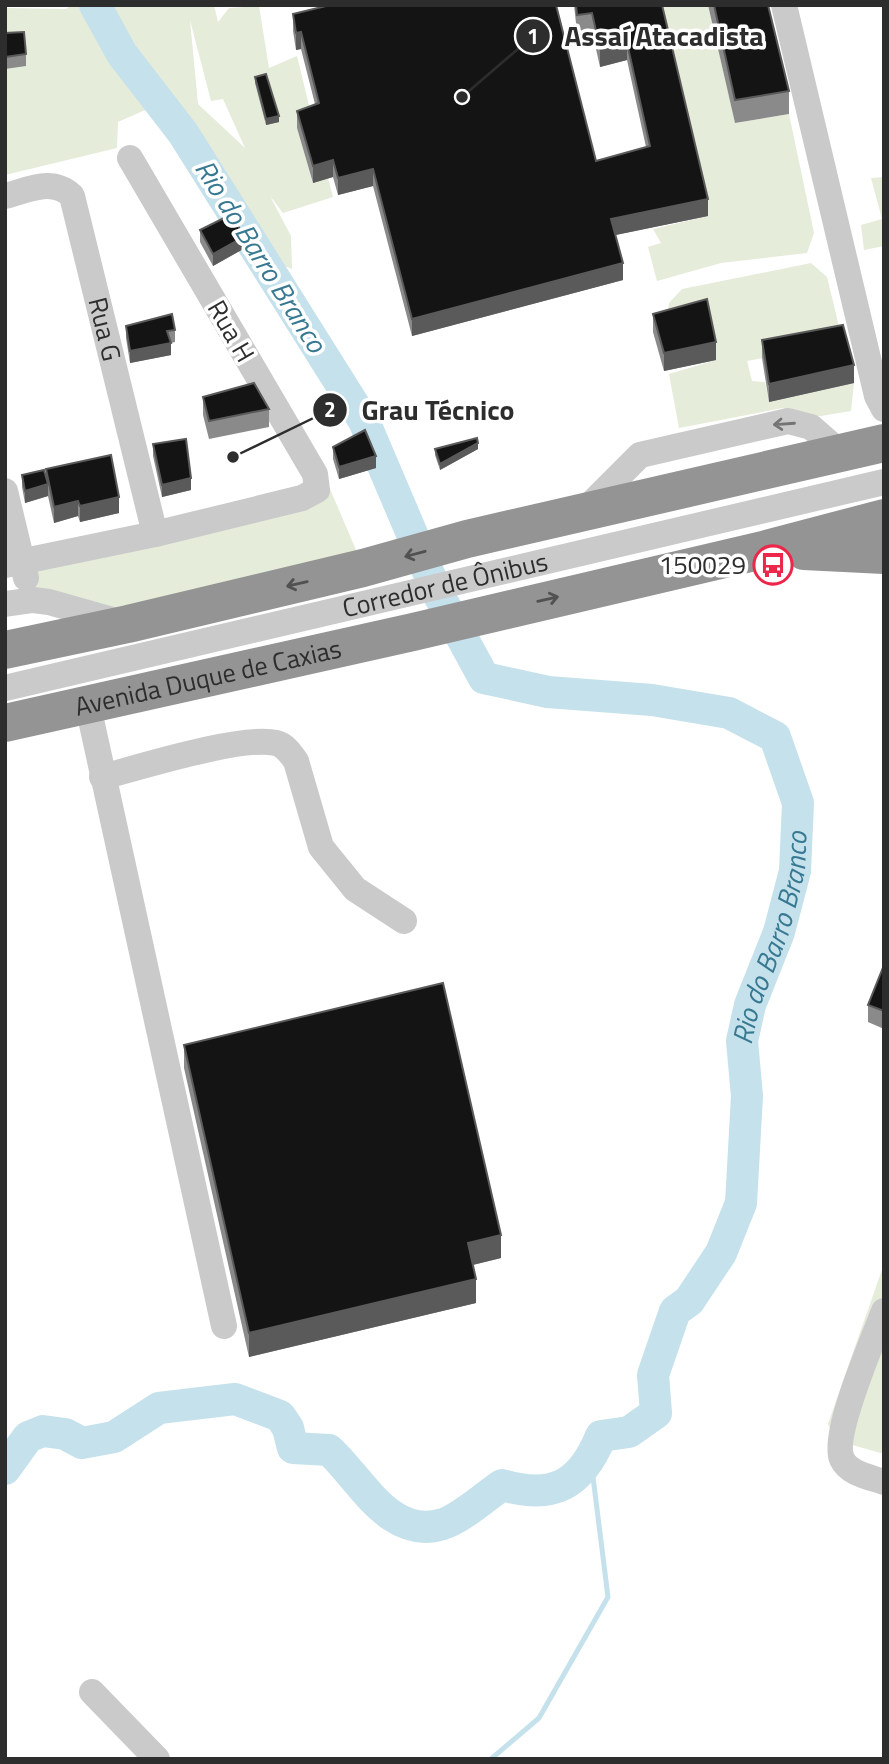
<svg xmlns="http://www.w3.org/2000/svg" width="889" height="1764" font-family="'Titillium Web',sans-serif">
  <style>
    .green { fill: #e5ecda; fill-rule: evenodd }
    .lines { fill: none; stroke-linecap: round; stroke-linejoin: round }
    .stream { stroke: #c5e1ec; stroke-width: 5 }
    .river { stroke: #c5e1ec; stroke-width: 32 }
    .minor { stroke: #cacaca; stroke-width: 26 }
    .highway { stroke: #949494; stroke-width: 38 }
    .wall { fill: #8a8a8a }
    .shaded-wall { fill: #5a5a5a }
    .building { fill: #141414; stroke: #5a5a5a; stroke-width: 2 }
    .oneway { stroke: #747474 }
    .oneway2 { stroke: #515151 }
    .labels { text-anchor: middle; stroke-width: 7; stroke-linejoin: round; paint-order: stroke }
    .street-label { font-size: 26px; fill: #2d2d2d; stroke: #fff }
    .poi-label { font-size: 26px; fill: #2d2d2d; stroke: #fff; text-anchor: end }
    .water-label { font-size: 28px; font-style: italic; fill: #387992; stroke: #fff }
    .leader { fill: none; stroke: #2d2d2d; stroke-width: 2.5 }
    .callout-dot { fill: #2d2d2d; stroke: #fff; stroke-width: 2.5 }
    .mark-label { font-size: 21px; text-anchor: middle; font-weight: bold; fill: #fff }
    .callout-label { font-size: 28px; text-anchor: middle; font-weight: bold; fill: #2d2d2d; stroke: #fff; stroke-width: 7; stroke-linejoin: round; paint-order: stroke }
  </style>
  <rect width="100%" height="100%" fill="#fff"/>
  <g class="green">
    <polygon points="72,5 95,5 152,107 118,122 117,148 5,175 5,8 66,9"/>
    <path d="M110,5H214L218,22L229,8L259,6L269,68L297,56L313,122L297,128L313,183L328,178L333,197L283,213L270,196L291,236L292,269L272,261ZM190,20L211,101L223,99L245,148L198,104Z"/>
    <polygon points="658,5 708,5 735,123 789,114 814,233 807,253 721,263 657,281 648,247 661,243 653,229 708,216"/>
    <polygon points="884,177 884,246 864,250 861,225 882,219 871,178"/>
    <polygon points="811,263 827,277 843,343 747,361 752,381 765,382 769,402 854,383 851,411 809,418 783,408 679,428 669,374 716,360 666,326 669,303 682,289"/>
    <polygon points="327,482 359,557 122,612 32,597 21,553"/>
    <polygon points="884,1264 884,1454 835,1440 828,1424"/>
  </g>
  <g class="lines">
    <polyline class="stream" points="491,1759 539,1718 608,1597 591,1461"/>
    <path class="river" id="s1" d="M5,1469L28,1437L43,1431L65,1434L82,1443L114,1437L159,1408L235,1399L280,1416L288,1428L293,1448L329,1450C361,1479 390,1541 443,1524C460,1519 486,1496 502,1485C553,1500 581,1485 601,1436L629,1432L656,1413L653,1375L675,1311L689,1301L721,1253L741,1203L747,1096L742,1041L750,1005L779,932L795,871L798,803L775,737L729,713L652,700L548,692L484,678L435,588L364,421L183,133L122,54L95,5"/>
    <g class="minor">
      <polyline points="784,5 877,396 884,409"/>
      <path id="s2" d="M5,196C29,190 52,177 72,196L155,534"/>
      <polyline points="5,491 26,578"/>
      <polyline points="584,511 640,455 788,421 811,427 842,454"/>
      <polyline points="5,565 155,534 302,498 317,490 315,474 130,158"/>
      <polyline points="5,604 33,600 49,602 123,623"/>
      <path id="s3" d="M5,688L884,482"/>
      <polyline points="88,706 224,1326"/>
      <path d="M102,777C140,767 242,735 276,743C285,745 291,754 296,761L321,847L355,889L404,921"/>
      <path d="M884,1311C874,1338 831,1435 842,1459C849,1474 870,1477 884,1482"/>
      <polyline points="92,1692 157,1759"/>
    </g>
    <g class="highway">
      <polyline points="804,551 884,555"/>
      <polyline points="5,650 128,624 363,568 467,539 884,443"/>
      <path id="s4" d="M5,723L413,632L763,550L884,518"/>
    </g>
  </g>
  <g class="wall">
    <polygon points="326,5 556,5 596,161 646,147 627,60 600,67 592,31 577,32 574,5 662,5 708,216 615,235 623,280 412,336 373,186 338,195 333,177 313,183 297,128 297,111 315,104 301,49 296,50 293,31 293,14 326,7"/>
    <polygon points="708,5 768,5 789,91 789,114 735,123"/>
    <polygon points="5,33 26,54 26,66 5,69"/>
    <polygon points="255,77 279,122 266,125 255,83"/>
    <polygon points="200,230 245,248 213,266 200,242"/>
    <polygon points="653,314 716,360 664,371 653,332"/>
    <polygon points="126,326 175,330 175,342 171,343 171,355 130,363 126,338"/>
    <polygon points="762,340 854,383 769,402 762,358"/>
    <polygon points="203,397 269,409 269,427 209,439 203,415"/>
    <polygon points="153,444 191,490 162,497 153,456"/>
    <polygon points="333,447 376,468 339,479 333,459"/>
    <polygon points="435,449 478,449 440,470 435,455"/>
    <polygon points="46,469 119,513 80,522 78,516 54,523 48,496 25,503 22,487 22,475 46,475"/>
    <polygon points="884,965 884,1029 868,1022 868,1005"/>
    <polygon points="184,1045 501,1258 473,1265 476,1303 249,1357 184,1068"/>
  </g>
  <g class="shaded-wall">
    <polygon points="301,32 301,49 296,50 296,33"/>
    <polygon points="627,43 627,60 600,67 600,49"/>
    <polygon points="279,116 279,122 266,125 266,119"/>
    <polygon points="333,160 333,177 313,183 313,166"/>
    <polygon points="373,169 373,186 338,195 338,178"/>
    <polygon points="708,199 708,216 611,236 611,219"/>
    <polygon points="245,236 245,248 213,266 213,254"/>
    <polygon points="623,263 623,280 412,336 412,319"/>
    <polygon points="716,342 716,360 664,371 664,353"/>
    <polygon points="171,343 171,355 130,363 130,351"/>
    <polygon points="854,365 854,383 769,402 769,384"/>
    <polygon points="478,443 478,449 440,470 440,464"/>
    <polygon points="376,456 376,468 339,479 339,467"/>
    <polygon points="191,478 191,490 162,497 162,485"/>
    <polygon points="48,484 48,496 25,503 25,491"/>
    <polygon points="119,497 119,513 80,522 80,506"/>
    <polygon points="78,501 78,516 54,523 54,507"/>
    <polygon points="501,1235 501,1258 468,1266 468,1243"/>
    <polygon points="476,1279 476,1303 249,1357 249,1333"/>
  </g>
  <g class="building">
    <polygon points="330,5 556,5 596,161 650,146 627,43 600,49 592,13 577,15 576,5 662,5 708,199 611,219 623,263 412,319 373,169 338,178 333,160 313,166 297,111 319,103 301,32 296,33 293,14"/>
    <polygon points="714,5 768,5 789,91 735,100"/>
    <polygon points="24,32 26,54 5,57 5,33"/>
    <polygon points="266,74 279,116 266,119 255,77"/>
    <polygon points="230,215 245,236 213,254 200,230"/>
    <polygon points="707,299 716,342 664,353 653,314"/>
    <polygon points="172,314 175,330 167,331 171,343 130,351 126,326"/>
    <polygon points="843,325 854,365 769,384 762,340"/>
    <polygon points="254,383 269,409 209,421 203,397"/>
    <polygon points="365,430 376,456 339,467 333,447"/>
    <polygon points="477,438 478,443 440,464 435,449"/>
    <polygon points="186,439 191,478 162,485 153,444"/>
    <polygon points="111,455 119,497 80,506 78,501 54,507 46,469"/>
    <polygon points="44,470 48,484 25,491 22,475"/>
    <polygon points="884,965 884,1011 868,1005"/>
    <polygon points="443,983 501,1235 468,1243 476,1279 249,1333 184,1045"/>
  </g>
  <defs><path id="oneway-shaft" d="M-6 0H5M1.5-3L5.5 0L1.5 3" fill="none" stroke-width="1.6" stroke-linecap="round" stroke-linejoin="round" transform="scale(1.75)"/></defs>
  <use class="oneway" href="#oneway-shaft" transform="translate(784 424) rotate(176)"/>
  <g class="oneway2">
    <use href="#oneway-shaft" transform="translate(415 554) rotate(165)"/>
    <use href="#oneway-shaft" transform="translate(297 584) rotate(167)"/>
    <use href="#oneway-shaft" transform="translate(548 599) rotate(-13)"/>
  </g>
  <defs>
    <g id="bus-ring" transform="scale(2.0125)"><circle r="9.5" fill="#fff" stroke="#ec274a" stroke-width="1.5"/><path d="M-5-6H5V4H4V6H2V4H-2V6H-4V4H-5ZM-3.5-4V0h7V-4ZM-3.5 1.2v1.5H-2V1.2ZM2 1.2v1.5H3.5V1.2Z" fill="#ec274a"/></g>
  </defs>
  <g fill-rule="evenodd">
    <use href="#bus-ring" x="773" y="565"/>
  </g>
  <g class="labels">
    <g class="street-label">
      <text dy="9" stroke="none"><textPath href="#s2" startOffset="208">Rua G</textPath></text>
      <text transform="translate(231 331) rotate(60)" y="9">Rua H</text>
      <text dy="9" stroke="none"><textPath href="#s3" startOffset="452">Corredor de Ônibus</textPath></text>
      <text dy="9" stroke="none"><textPath href="#s4" startOffset="208">Avenida Duque de Caxias</textPath></text>
    </g>
    <g class="poi-label">
      <text x="746" y="574">150029</text>
    </g>
    <g class="water-label">
      <text transform="translate(261 256) rotate(58)" y="10">Rio do Barro Branco</text>
      <text dy="10" stroke="none"><textPath href="#s1" startOffset="1286">Rio do Barro Branco</textPath></text>
    </g>
  </g>
  <path class="leader" d="M462 97L533 36M233 457L330 410"/>
  <g class="callout-dot">
    <circle cx="462" cy="97" r="7"/>
    <circle cx="233" cy="457" r="7"/>
    <circle cx="533" cy="36" r="18"/>
    <circle cx="330" cy="410" r="18"/>
  </g>
  <g class="mark-label">
    <text x="533" y="44">1</text>
    <text x="330" y="417">2</text>
  </g>
  <g class="callout-label">
    <text x="664" y="46">Assaí Atacadista</text>
    <text x="438" y="420">Grau Técnico</text>
  </g>
  <rect width="889" height="1764" fill="none" stroke="#2d2d2d" stroke-width="14"/>
</svg>
